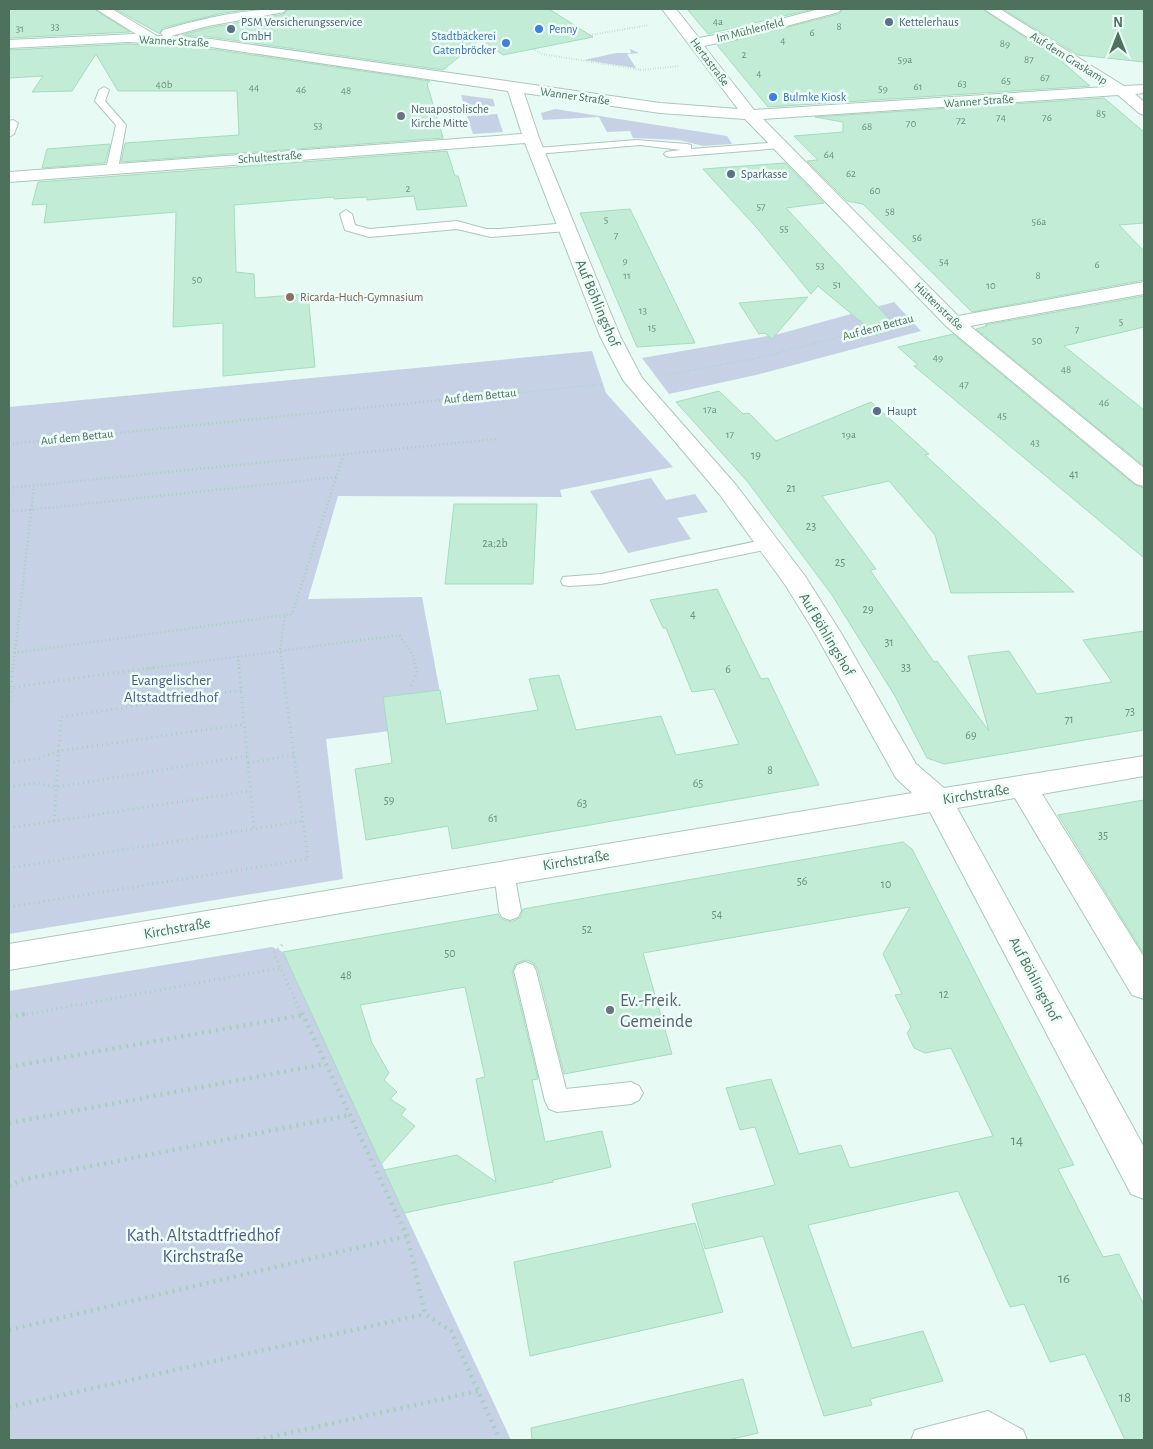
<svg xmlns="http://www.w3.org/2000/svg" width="1153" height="1449" font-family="'Alegreya Sans',sans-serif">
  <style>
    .green { fill: #c7d1e6 }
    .building { fill: #c2ecd6; stroke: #a4ddbf }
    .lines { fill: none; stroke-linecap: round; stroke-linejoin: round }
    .service-casing { stroke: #acc8bb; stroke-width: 2 }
    .minor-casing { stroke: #acc8bb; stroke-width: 2 }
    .path-far3 { stroke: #a5d1ba; stroke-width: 2; stroke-dasharray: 0.5 2; stroke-linecap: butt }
    .path-far2 { stroke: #a5d1ba; stroke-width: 2.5; stroke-dasharray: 1 3; stroke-linecap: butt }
    .path-far1 { stroke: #a5d1ba; stroke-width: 3; stroke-dasharray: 1 4; stroke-linecap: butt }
    .path { stroke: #a5d1ba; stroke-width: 4.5; stroke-dasharray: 2 5; stroke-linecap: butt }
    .service { fill: #fff; fill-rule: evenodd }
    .minor { fill: #fff; fill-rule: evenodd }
    .service-dot { fill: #5c6f8a; stroke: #edfdf8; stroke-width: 2 }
    .shop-dot { fill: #3f7fe0; stroke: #edfdf8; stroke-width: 2 }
    .worship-dot { fill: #6b7280; stroke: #edfdf8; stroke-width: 2 }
    .education-dot { fill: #8d6e63; stroke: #edfdf8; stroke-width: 2 }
    .labels { text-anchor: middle; stroke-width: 5; stroke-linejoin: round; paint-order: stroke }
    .far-number-label { font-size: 11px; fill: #6b907c }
    .far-service-label { font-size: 12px; fill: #4e5e75; stroke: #edfdf8; text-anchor: start }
    .far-shop-label { font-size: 12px; fill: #366cbe; stroke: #edfdf8; text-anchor: start }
    .far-street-label { font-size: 12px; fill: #4e715e; stroke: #edfdf8 }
    .far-worship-label { font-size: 12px; fill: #5b616d; stroke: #edfdf8; text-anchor: start }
    .far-education-label { font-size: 12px; fill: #785e54; stroke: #edfdf8; text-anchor: start }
    .number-label { font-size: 12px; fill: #6b907c }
    .street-label { font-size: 15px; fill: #4e715e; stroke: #edfdf8 }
    .park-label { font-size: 15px; fill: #4e5980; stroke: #edfdf8 }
    .near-number-label { font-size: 15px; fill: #6b907c }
    .near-worship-label { font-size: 18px; fill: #5b616d; stroke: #edfdf8; text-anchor: start }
    .near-park-label { font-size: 18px; fill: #4e5980; stroke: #edfdf8 }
  </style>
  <rect width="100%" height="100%" fill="#e7faf4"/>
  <g class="green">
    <polygon points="630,49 639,53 627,54 636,68 584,60 616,53 631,53"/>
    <polygon points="461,95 493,99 495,106 465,108"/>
    <polygon points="555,109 727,136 732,144 703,146 679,140 633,138 630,131 607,132 599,117 543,120 541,113"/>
    <polygon points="497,114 503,132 473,134 467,116"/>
    <polygon points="894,302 921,331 756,375 669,394 642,358 779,334"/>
    <polygon points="592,351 606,393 673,467 560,490 562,497 338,496 308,599 422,597 446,724 326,739 343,879 9,934 9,407"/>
    <polygon points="651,478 666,500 695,494 708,512 677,518 691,539 628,553 590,491"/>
    <polygon points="272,947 283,952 511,1440 9,1440 9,991"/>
  </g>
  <g class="building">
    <polygon points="9,9 94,9 130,32 9,38"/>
    <polygon points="115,9 254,9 223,13 178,24 162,28 160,34"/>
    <polygon points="288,9 549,9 593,37 503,55 481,39 443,70 211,37 182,35 208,28 284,14"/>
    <polygon points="687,9 813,9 708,34"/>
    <polygon points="843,9 982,9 1060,60 1090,86 768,107 717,45 839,14"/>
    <polygon points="1003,9 1144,9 1144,62 1078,55"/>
    <polygon points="128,44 211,49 430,81 427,84 443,138 121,162 125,143 239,135 237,91 118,91 96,54 72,91 32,92 43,76 9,78 9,50"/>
    <polygon points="1104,98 1144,132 1144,223 1119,225 1144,251 1144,280 972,312 863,204 847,201 807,161 818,160 794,136 843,132 843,122 815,117"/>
    <polygon points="110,144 105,163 42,168 47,149"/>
    <polygon points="447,151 455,176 458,176 467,206 417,210 414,196 367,200 367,197 334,199 334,197 234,205 236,272 254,274 255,298 308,294 315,367 223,376 223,323 173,327 176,212 44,223 47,204 32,205 38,182"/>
    <polygon points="785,163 824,203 786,208 892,322 878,336 818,286 811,294 757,228 703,169"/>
    <polygon points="630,209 695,343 637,347 580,213"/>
    <polygon points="1144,296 1144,327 1064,346 1144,410 1144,466 976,329 987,326 985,325"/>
    <polygon points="808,297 772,339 765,333 759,334 739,303"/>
    <polygon points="953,334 1135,485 1144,488 1144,558 914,366 918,365 898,347"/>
    <polygon points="719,391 743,414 749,413 776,441 871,402 929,454 925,455 1074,592 951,593 935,535 889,481 822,496 876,569 870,570 934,662 937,661 989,731 968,656 1009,651 1037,694 1112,682 1083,640 1144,631 1144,730 944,764 927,758 895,696 832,595 747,481 676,402"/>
    <polygon points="454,504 537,504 533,584 445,584"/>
    <polygon points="717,589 761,679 768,678 819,785 452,849 448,826 366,840 355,769 392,763 383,697 440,690 446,724 538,710 529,679 559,675 576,730 661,716 676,755 739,744 714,689 692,692 666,628 663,628 650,600"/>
    <polygon points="1144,800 1144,954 1058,815"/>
    <polygon points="903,842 912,849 1074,1165 1058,1169 1103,1257 1119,1254 1144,1305 1144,1440 1125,1440 1085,1354 1050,1362 1024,1304 1010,1307 958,1191 808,1225 852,1348 923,1331 943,1381 870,1399 872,1405 824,1416 763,1236 705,1249 692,1204 775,1185 755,1127 740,1130 726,1088 771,1079 799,1154 841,1145 850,1168 993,1136 951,1048 925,1053 914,1048 907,1033 911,1027 895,995 902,994 883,954 910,907 643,953 672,1054 564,1074 538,970 534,963 526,960 516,963 512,971 538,1079 532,1080 545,1142 602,1131 611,1167 553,1180 553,1182 404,1213 384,1170 457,1155 496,1182 476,1079 485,1077 465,987 360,1005 372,1043 389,1073 384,1080 397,1092 390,1099 406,1109 401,1115 415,1126 381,1164 283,952 498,914 501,919 511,922 520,918 523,909"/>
    <polygon points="695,1223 723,1312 530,1356 514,1262"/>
    <polygon points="743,1379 758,1433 728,1440 532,1440 531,1428"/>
  </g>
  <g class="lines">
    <g class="service-casing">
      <g id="service">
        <polygon points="104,87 109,90 105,101 126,125 118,169 112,172 106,169 116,125 95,101 99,90"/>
        <polygon points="13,120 18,123 14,134 9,137 9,121"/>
        <polygon points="636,140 687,144 691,145 691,149 781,142 786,145 781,148 670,157 666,156 664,154 666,152 681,150 640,145 537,154 531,151 537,148"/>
        <polygon points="346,210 352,214 355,225 370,229 457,221 486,229 500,229 567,223 573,227 567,231 491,237 457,229 369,237 345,230 340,214"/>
        <polygon points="767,539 773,540 775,544 773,548 601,584 569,586 563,585 561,581 563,577 601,574"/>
        <polygon points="504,864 511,866 514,872 521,911 518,917 510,920 502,917 499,911 494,872 497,866"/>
        <polygon points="525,962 533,965 536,971 566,1089 631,1082 639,1086 643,1093 639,1100 631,1104 557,1112 549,1109 545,1101 514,971 517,965"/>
        <polygon points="988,1411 1023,1430 1027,1440 911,1440 915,1430"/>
      </g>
    </g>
    <g class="minor-casing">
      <path id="minor" d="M96,9H112L157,36H163L161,33L163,30C204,18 243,9 286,9L284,12L279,13L208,26L171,36L211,39L660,103L738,109L662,9H676L699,38L735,31L819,9H841L839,12L741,38L704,46L754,110L1105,87L984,9H1000L1124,86L1144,85V93L1135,94L1144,102V115L1139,113L1118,95L763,119L958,316L1144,282V294L970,326L1144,468V486L1136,484L947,327L745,119L660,113L524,93L539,138L620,336L642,378L736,485L805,576L841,633L916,764L944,788L1144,756V776L1042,794L1144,957V999L1132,995L1015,798L957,808L1144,1147V1199L1131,1194L930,812L9,970V944L912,793L896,778L815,633L786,586L720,495L623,380L600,336L525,143L9,182V172L522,134L508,91L211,47L128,42L9,48V40L136,34Z"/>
    </g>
    <g class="path-far3">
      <polyline points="590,35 649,25"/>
      <polyline points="533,49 542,54 642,70 679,66"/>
      <polyline points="437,114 488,111"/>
      <polyline points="666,375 763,357 910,318"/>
      <polyline points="508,394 603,384"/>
    </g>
    <g class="path-far2">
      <polyline points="9,444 521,392"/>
      <polyline points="9,488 496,439"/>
      <polyline points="9,512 337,477"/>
      <polyline points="14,653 285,615"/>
      <polyline points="238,656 239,669"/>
      <polyline points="13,669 34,486"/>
      <polyline points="146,669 399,635 413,655 416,669"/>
      <polyline points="283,669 280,650 285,615 292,614 344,453"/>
    </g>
    <g class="path-far1">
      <polyline points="239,667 254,829"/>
      <polyline points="411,686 417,673 416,667"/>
      <polyline points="9,688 155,667"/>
      <polyline points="9,702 13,667"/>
      <polyline points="9,763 40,758 59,751 245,724"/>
      <polyline points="248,763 294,755"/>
      <polyline points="9,787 35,783 57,787 247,756"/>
      <polyline points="54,821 61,717 242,690"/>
      <polyline points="9,828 250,791"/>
      <polyline points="9,868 303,821"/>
      <polyline points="9,907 308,859 282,667"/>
      <polyline points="282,945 274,953 302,1015"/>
      <polyline points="22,1015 280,968"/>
    </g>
    <g class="path">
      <polyline points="302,1013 407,1236 425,1314 451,1331 500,1440"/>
      <polyline points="9,1017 29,1013"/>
      <polyline points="9,1067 303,1015"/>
      <polyline points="9,1123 325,1064"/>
      <polyline points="9,1186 21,1180 350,1115"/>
      <polyline points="9,1330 407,1236"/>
      <polyline points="9,1407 425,1314"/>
      <polyline points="257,1440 478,1391"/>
    </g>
    <use href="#service" class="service"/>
    <use href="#minor" class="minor"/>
  </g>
  <g class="service-dot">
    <circle cx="889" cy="22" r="5"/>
    <circle cx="231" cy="29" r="5"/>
    <circle cx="731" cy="174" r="5"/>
    <circle cx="877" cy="411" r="5"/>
  </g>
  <g class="shop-dot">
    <circle cx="539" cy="29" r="5"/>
    <circle cx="506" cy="43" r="5"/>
    <circle cx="773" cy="97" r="5"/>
  </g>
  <g class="worship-dot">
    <circle cx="401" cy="116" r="5"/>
    <circle cx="610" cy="1010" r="5"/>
  </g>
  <circle class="education-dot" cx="290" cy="297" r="5"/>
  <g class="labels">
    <g class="far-number-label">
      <text x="718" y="25">4a</text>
      <text x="55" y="30">33</text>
      <text x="839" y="30">8</text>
      <text x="20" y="32">31</text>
      <text x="812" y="36">6</text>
      <text x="783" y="44">4</text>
      <text x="1005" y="47">89</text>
      <text x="744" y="58">2</text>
      <text x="905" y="63">59a</text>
      <text x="1029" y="63">87</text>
      <text x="759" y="77">4</text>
      <text x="1045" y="81">67</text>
      <text x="1006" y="84">65</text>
      <text x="962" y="87">63</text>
      <text x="164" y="88">40b</text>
      <text x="918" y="90">61</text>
      <text x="254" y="91">44</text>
      <text x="883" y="92">59</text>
      <text x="301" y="93">46</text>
      <text x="346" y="94">48</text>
      <text x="1101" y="117">85</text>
      <text x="1001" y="121">74</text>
      <text x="1047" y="121">76</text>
      <text x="961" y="124">72</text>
      <text x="911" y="127">70</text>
      <text x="318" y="129">53</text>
      <text x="867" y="130">68</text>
      <text x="829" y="158">64</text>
      <text x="851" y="177">62</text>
      <text x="408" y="192">2</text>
      <text x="875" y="194">60</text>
      <text x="761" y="210">57</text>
      <text x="890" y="215">58</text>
      <text x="606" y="223">5</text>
      <text x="1039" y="225">56a</text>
      <text x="784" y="232">55</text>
      <text x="616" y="239">7</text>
      <text x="917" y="241">56</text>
      <text x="625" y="264">9</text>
      <text x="944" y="265">54</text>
      <text x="1097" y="268">6</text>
      <text x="820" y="269">53</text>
      <text x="627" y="279">11</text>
      <text x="1038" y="279">8</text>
      <text x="197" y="283">50</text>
      <text x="837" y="288">51</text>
      <text x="991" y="289">10</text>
      <text x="643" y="314">13</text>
      <text x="1121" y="325">5</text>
      <text x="652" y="331">15</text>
      <text x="1077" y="333">7</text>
      <text x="1037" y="344">50</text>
      <text x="938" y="361">49</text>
      <text x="1066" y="373">48</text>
      <text x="964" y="388">47</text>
      <text x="1104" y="406">46</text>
      <text x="710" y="413">17a</text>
      <text x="1002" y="419">45</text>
      <text x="730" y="438">17</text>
      <text x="849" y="438">19a</text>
      <text x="1035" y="446">43</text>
    </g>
    <g class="far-service-label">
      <text x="241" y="26">PSM Versicherungsservice<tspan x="241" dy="14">GmbH</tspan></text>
      <text x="899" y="26">Kettelerhaus</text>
      <text x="741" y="178">Sparkasse</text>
      <text x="887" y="415">Haupt</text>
    </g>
    <g class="far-shop-label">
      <text x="549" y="33">Penny</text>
      <text x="496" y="40" text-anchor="end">Stadtbäckerei<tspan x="496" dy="14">Gatenbröcker</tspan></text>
      <text x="783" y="101">Bulmke Kiosk</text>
    </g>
    <g class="far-street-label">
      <text transform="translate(750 30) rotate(-14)" y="4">Im Mühlenfeld</text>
      <text transform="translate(174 41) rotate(3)" y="4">Wanner Straße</text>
      <text transform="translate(1069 58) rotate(32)" y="4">Auf dem Graskamp</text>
      <text transform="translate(710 62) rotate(53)" y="4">Hertastraße</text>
      <text transform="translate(575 96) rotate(8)" y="4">Wanner Straße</text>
      <text transform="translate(979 101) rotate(-4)" y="4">Wanner Straße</text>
      <text transform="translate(270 157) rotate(-4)" y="4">Schultestraße</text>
      <text transform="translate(939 306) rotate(44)" y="4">Hüttenstraße</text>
      <text transform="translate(878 327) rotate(-15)" y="4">Auf dem Bettau</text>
      <text transform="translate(480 396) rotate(-6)" y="4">Auf dem Bettau</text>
      <text transform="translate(77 437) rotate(-6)" y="4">Auf dem Bettau</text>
    </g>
    <g class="far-worship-label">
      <text x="411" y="113">Neuapostolische<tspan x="411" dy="14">Kirche Mitte</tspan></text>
    </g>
    <g class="far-education-label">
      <text x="300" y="301">Ricarda-Huch-Gymnasium</text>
    </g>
    <g class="number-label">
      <text x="756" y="459">19</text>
      <text x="1074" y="478">41</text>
      <text x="791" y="492">21</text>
      <text x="811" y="530">23</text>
      <text x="495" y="547">2a;2b</text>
      <text x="840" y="566">25</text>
      <text x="868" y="613">29</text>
      <text x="693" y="618">4</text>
      <text x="889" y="646">31</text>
      <text x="906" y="671">33</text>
      <text x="728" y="673">6</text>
      <text x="1130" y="715">73</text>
      <text x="1069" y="723">71</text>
      <text x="971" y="739">69</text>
      <text x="770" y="774">8</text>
      <text x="698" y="787">65</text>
      <text x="389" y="804">59</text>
      <text x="582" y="807">63</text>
      <text x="493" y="822">61</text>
      <text x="1103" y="839">35</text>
      <text x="802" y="885">56</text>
      <text x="886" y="888">10</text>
      <text x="717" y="918">54</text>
      <text x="587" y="933">52</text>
      <text x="450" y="957">50</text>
      <text x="346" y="979">48</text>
      <text x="944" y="998">12</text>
    </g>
    <g class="street-label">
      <text transform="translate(598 303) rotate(67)" y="5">Auf Böhlingshof</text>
      <text transform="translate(827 634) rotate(59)" y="5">Auf Böhlingshof</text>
      <text transform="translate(976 794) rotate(-9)" y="5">Kirchstraße</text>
      <text transform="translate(576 860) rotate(-9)" y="5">Kirchstraße</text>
      <text transform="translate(177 928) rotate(-10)" y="5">Kirchstraße</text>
      <text transform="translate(1035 979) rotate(62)" y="5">Auf Böhlingshof</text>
    </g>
    <g class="park-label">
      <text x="171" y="685">Evangelischer<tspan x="171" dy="17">Altstadtfriedhof</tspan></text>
    </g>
    <g class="near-number-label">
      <text x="1017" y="1145">14</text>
      <text x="1064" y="1283">16</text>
      <text x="1125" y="1402">18</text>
    </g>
    <g class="near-worship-label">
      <text x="620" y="1006">Ev.-Freik.<tspan x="620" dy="21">Gemeinde</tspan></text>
    </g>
    <g class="near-park-label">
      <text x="203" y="1241">Kath. Altstadtfriedhof<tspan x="203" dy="21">Kirchstraße</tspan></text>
    </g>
  </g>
  <rect width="1153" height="1449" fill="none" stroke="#4e715e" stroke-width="20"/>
  <g transform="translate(1118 35)" stroke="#edfdf8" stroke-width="4" paint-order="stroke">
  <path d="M0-4L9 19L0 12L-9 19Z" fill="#4e715e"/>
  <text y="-8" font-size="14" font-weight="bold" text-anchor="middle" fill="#4e715e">N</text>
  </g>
</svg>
